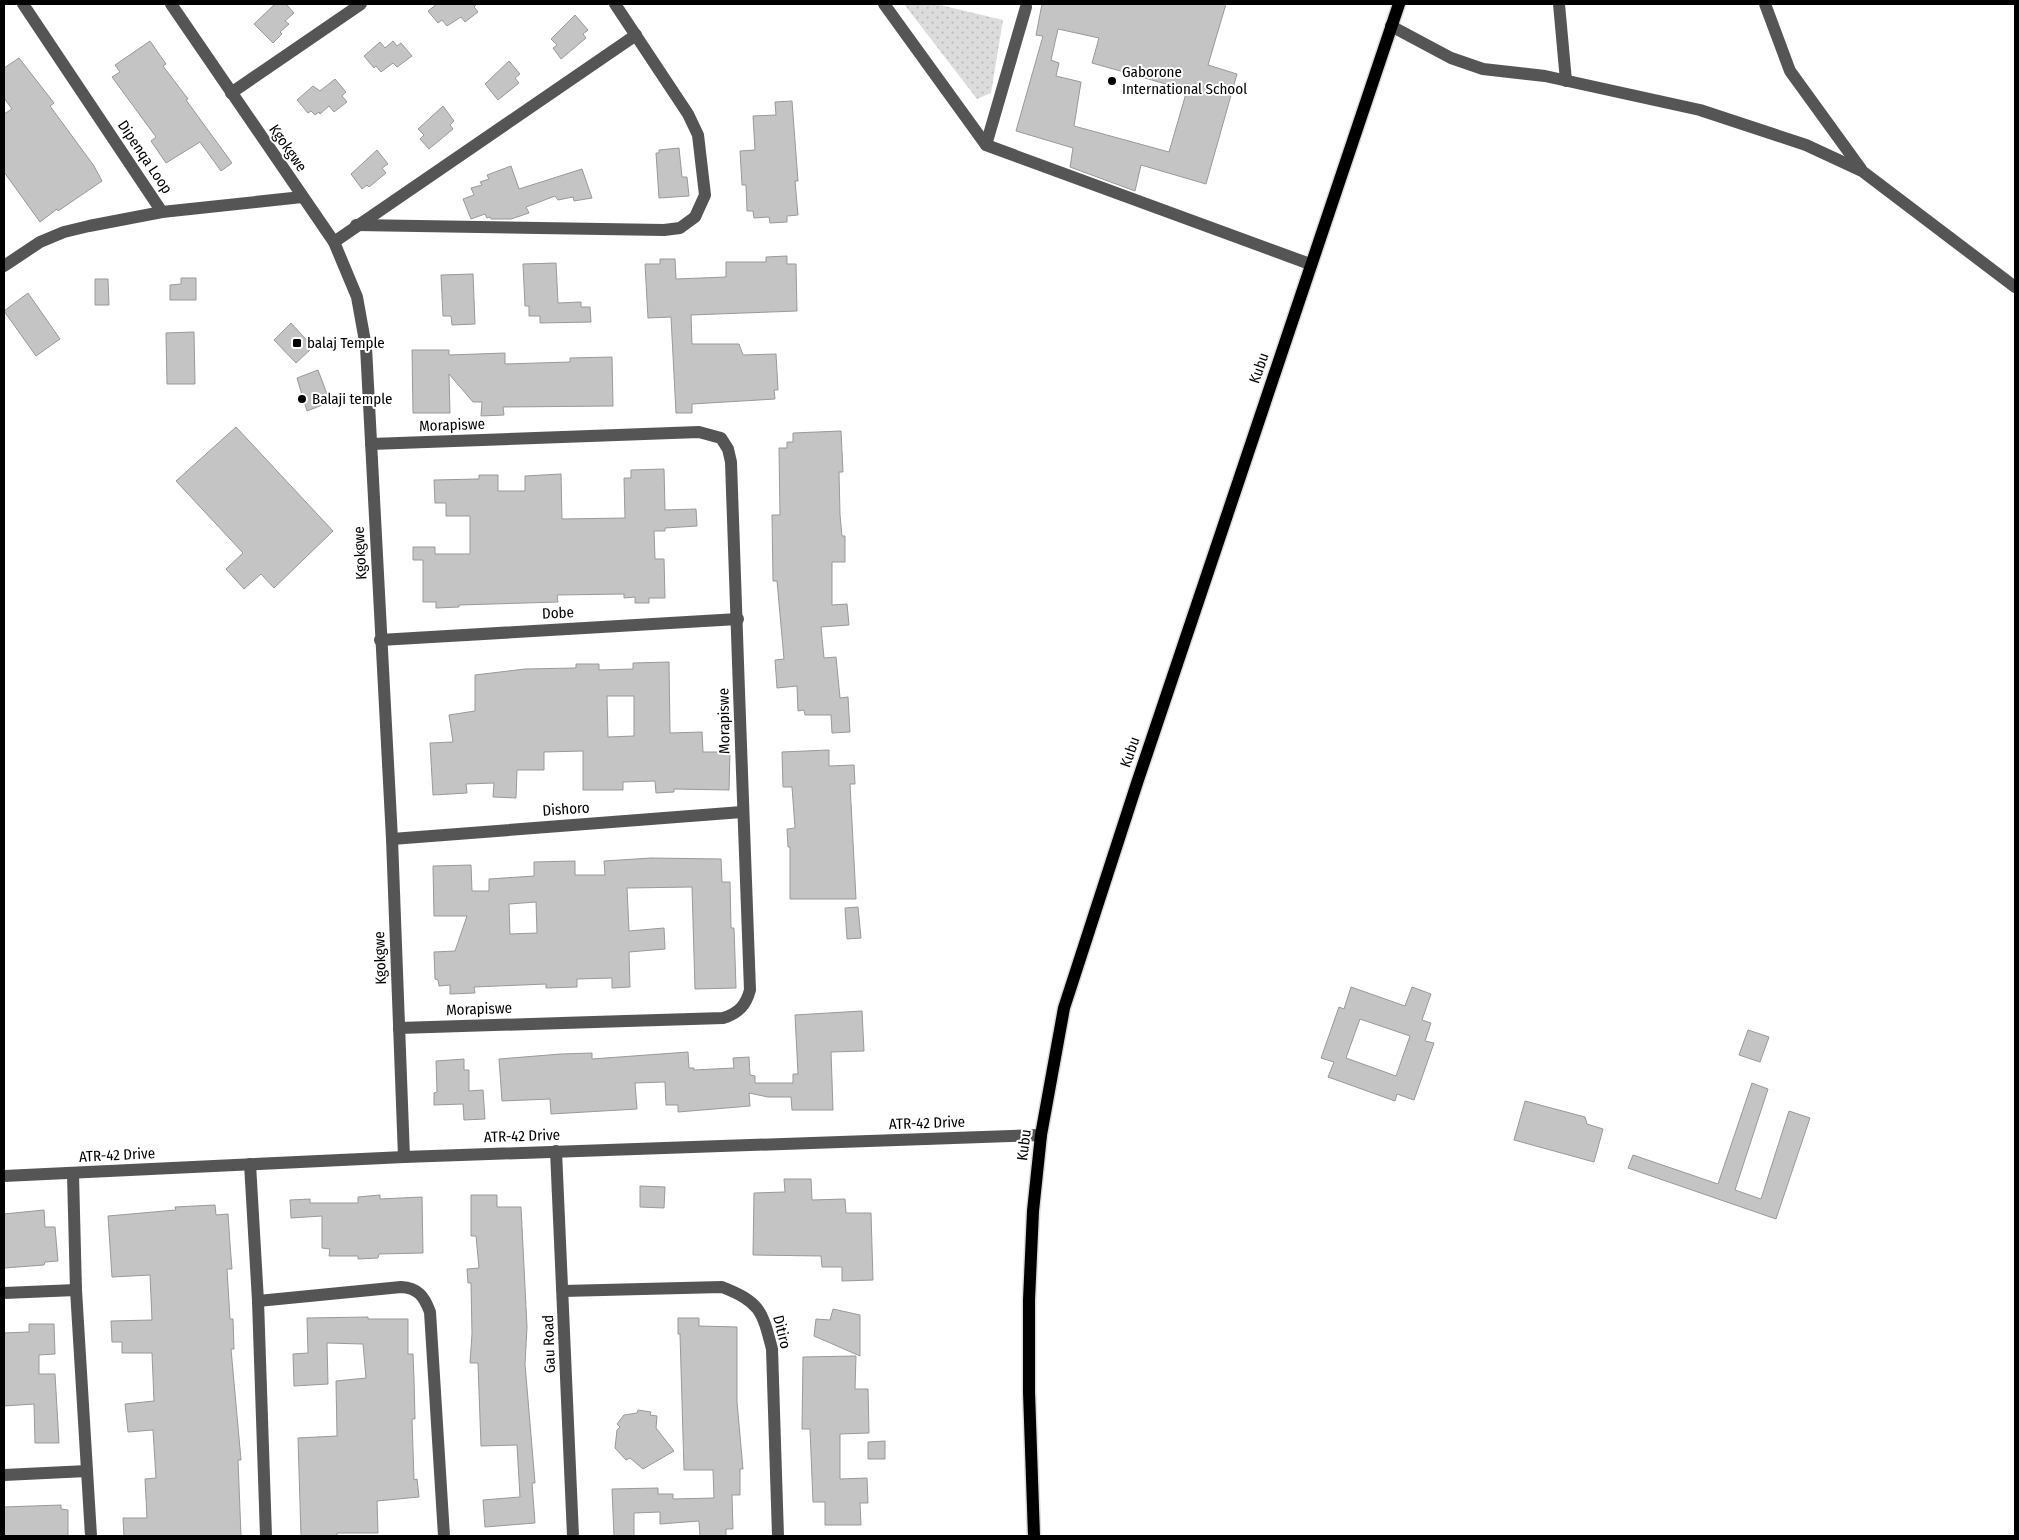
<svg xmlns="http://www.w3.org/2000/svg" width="2019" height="1540" font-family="'Fira Sans Condensed',sans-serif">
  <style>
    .grass { fill: url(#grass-dots) }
    .building { fill: #c4c4c4; stroke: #999; fill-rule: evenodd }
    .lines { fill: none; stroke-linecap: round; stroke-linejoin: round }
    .major-casing { stroke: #dbdbdb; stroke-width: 15 }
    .minor { stroke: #555; stroke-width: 12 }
    .major { stroke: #000; stroke-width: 12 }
    .poi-dot { fill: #000; stroke: #fff; stroke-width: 2 }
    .labels { text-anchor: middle; stroke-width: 4; stroke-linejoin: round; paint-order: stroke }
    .poi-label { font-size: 15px; fill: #000; stroke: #fff; text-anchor: start }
    .street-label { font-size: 15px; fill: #000; stroke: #fff }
  </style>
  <defs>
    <pattern id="grass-dots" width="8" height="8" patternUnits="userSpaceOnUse" patternTransform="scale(1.25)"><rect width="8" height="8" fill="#dcdcdc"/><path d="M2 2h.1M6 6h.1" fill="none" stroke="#bbb" stroke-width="1.8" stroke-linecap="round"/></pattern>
  </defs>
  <rect width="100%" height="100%" fill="#fff"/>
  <polygon class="grass" points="904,4 936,4 1003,20 991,93 977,99"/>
  <g class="building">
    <polygon points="275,4 286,4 294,13 285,21 289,24 280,32 282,34 273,43 254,24"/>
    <polygon points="437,4 477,4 474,7 478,12 465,22 461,17 447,26 442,20 438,23 428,11"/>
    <path d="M1042,4H1226L1208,65L1237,74L1206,184L1141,165L1135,191L1070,167L1073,148L1016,131L1043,36L1036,35ZM1058,29L1099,38L1092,63L1187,90L1169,152L1074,126L1081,82L1056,76L1059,63L1051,60Z"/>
    <polygon points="575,15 588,30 583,34 586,38 561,59 553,48 557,45 551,39"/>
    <polygon points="150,41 166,64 163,66 188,99 186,100 232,163 221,171 200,142 166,163 151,141 156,137 112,77 120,72 115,65"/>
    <polygon points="393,41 397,46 401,43 412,56 397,67 393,63 381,72 376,66 374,68 364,56 380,42 385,48"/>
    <polygon points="19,58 54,103 50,106 94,166 102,181 58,211 57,209 40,222 4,172 4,114 12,109 4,98 4,68"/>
    <polygon points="509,61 520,74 515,78 519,83 498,100 485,84"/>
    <polygon points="335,79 346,92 342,96 347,102 334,112 329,106 320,114 319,112 315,115 311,111 308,113 297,100 313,86 320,91"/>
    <polygon points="792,101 798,181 795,181 798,215 787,216 787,222 770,223 769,217 754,218 753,211 747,211 746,185 742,185 740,151 755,150 753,116 776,115 775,102"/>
    <polygon points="443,106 454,121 450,125 453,129 429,149 420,139 424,135 418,129"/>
    <polygon points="679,148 682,177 687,177 689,196 659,198 656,153 659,153 659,150"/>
    <polygon points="377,150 388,164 382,168 386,173 369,187 367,185 362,189 351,174"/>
    <polygon points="511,166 519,189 582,169 592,198 574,201 573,197 558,200 555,196 526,207 529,213 511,219 491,219 490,217 487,218 485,214 471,219 463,199 474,195 471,188 482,185 480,182 489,179 487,175"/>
    <polygon points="787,256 787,264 796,264 797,311 691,315 692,344 739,344 743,355 776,354 778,390 774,390 775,399 692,404 692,413 676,413 671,317 648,318 645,264 660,264 660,259 675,259 676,279 726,277 726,262 766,262 766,257"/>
    <polygon points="556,263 558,303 581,302 581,307 590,307 591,322 540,323 540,316 529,316 529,306 525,306 523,264"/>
    <polygon points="473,274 475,324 452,325 451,316 443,316 441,275"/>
    <polygon points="181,278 196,278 196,300 170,300 170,285 181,284"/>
    <polygon points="95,279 108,279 109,305 95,305"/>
    <polygon points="28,293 60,339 36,356 4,311"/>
    <polygon points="291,323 313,347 296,363 274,340"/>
    <polygon points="194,332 195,384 167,384 166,333"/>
    <polygon points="412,350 449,350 449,355 505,353 505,364 570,362 570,358 612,357 613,406 503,407 504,415 481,416 482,402 473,402 449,374 450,413 413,413"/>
    <polygon points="318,370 330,402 307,411 297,378"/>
    <polygon points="236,427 333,531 274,588 261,574 244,589 226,569 243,553 176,481"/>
    <polygon points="841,431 843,472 839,472 840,515 842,536 845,536 845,562 832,562 832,605 847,604 849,625 821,627 824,658 836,657 840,698 848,697 850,732 832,733 831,715 805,715 804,710 798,711 797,686 777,688 775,660 784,659 777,581 773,581 772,515 780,515 779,448 787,448 787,442 793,442 793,433"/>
    <polygon points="664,469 665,510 696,509 697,526 665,528 665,531 654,531 655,559 664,559 665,598 649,598 649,603 635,603 635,597 624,598 624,594 557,595 558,602 459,605 459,607 436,608 436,602 423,602 423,560 413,560 413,547 435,547 435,554 470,554 470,516 446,516 446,503 435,503 434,480 479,479 479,475 498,475 498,491 525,491 525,476 561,474 562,519 625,518 624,478 631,478 631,470"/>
    <path d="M669,662L670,733L702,732L703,752H730L729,790L674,789V792L656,793L655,781L623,782V790H583V751L544,752V770H517L516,798L493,797L494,783L466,784L467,793L433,795L430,743L453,742L449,715L475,711V675L525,669L576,668V664H599V670L633,669V663ZM607,696H634V736L608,737Z"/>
    <polygon points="829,750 829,766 854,765 855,784 850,784 856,899 790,899 790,847 788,847 787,829 795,828 792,787 783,787 782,752"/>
    <path d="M651,858L721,859L722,882H730L731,928H734L736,988L695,989L692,887L627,888L629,931L664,928L665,949L629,952L630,987L612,988V978L577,979V987L546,988V984L474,987L475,993L450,994V985L439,986L438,980L435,979L434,952L455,951L467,916H434L433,866L471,865L472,891H489V879L534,876V862L575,861V875H605L604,861ZM536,902L537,933L510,934L509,904Z"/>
    <polygon points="858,907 861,938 847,939 845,908"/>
    <path d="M1351,987L1405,1006L1412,987L1431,994L1422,1020L1431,1023L1425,1041L1434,1043L1414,1100L1397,1094L1395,1101L1328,1077L1334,1062L1321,1058L1339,1007L1344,1009ZM1360,1019L1410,1036L1396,1076L1346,1058Z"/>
    <polygon points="862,1011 864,1051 831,1052 833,1110 792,1110 791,1097 768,1097 749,1093 750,1106 678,1112 678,1105 666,1105 665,1082 635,1083 637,1109 551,1114 550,1099 502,1101 499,1059 561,1054 592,1053 592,1059 688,1052 689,1068 694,1068 694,1070 734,1068 733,1058 749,1057 750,1075 755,1076 755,1083 793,1083 793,1074 798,1074 795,1015"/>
    <polygon points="1748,1030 1769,1037 1760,1062 1739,1055"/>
    <polygon points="464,1059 464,1070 469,1070 469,1091 483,1090 485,1119 464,1120 463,1104 434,1105 434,1093 437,1092 436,1061"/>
    <polygon points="1752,1083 1768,1089 1735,1190 1761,1199 1789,1111 1810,1118 1776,1219 1628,1168 1633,1155 1718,1184"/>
    <polygon points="1525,1101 1585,1117 1587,1124 1603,1129 1594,1162 1514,1140"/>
    <polygon points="784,1179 811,1179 812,1200 845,1199 846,1213 871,1213 873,1280 842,1281 842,1267 822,1267 821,1256 753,1255 754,1193 785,1192"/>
    <polygon points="640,1186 665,1187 664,1208 640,1207"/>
    <polygon points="380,1195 380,1199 422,1197 423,1253 379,1254 378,1258 358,1259 358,1256 329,1256 330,1249 322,1248 322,1216 291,1218 290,1200 310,1199 310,1203 358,1203 358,1197"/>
    <polygon points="471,1195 497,1195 497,1207 521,1207 527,1327 525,1364 535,1483 532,1483 535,1523 485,1527 483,1500 520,1497 517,1445 481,1446 478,1363 470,1363 472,1334 471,1283 468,1283 467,1269 479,1268 476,1236 471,1236"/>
    <polygon points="215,1205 216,1215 228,1214 230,1244 232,1269 227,1269 230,1319 233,1319 234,1349 231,1349 241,1460 238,1460 241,1536 124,1536 123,1518 147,1518 145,1479 156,1478 153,1430 128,1432 125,1404 154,1401 152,1353 122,1353 122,1342 112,1342 111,1321 152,1320 150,1275 112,1277 108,1216 176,1210 175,1207"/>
    <polygon points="44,1210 45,1227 55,1227 58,1261 45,1262 44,1265 4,1268 4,1214"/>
    <polygon points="833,1309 860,1315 860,1356 814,1336 816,1319 830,1320"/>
    <polygon points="368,1317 368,1319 408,1319 408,1354 413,1354 414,1380 415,1419 412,1419 414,1480 417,1479 419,1497 377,1501 378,1533 337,1533 337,1536 301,1536 298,1438 337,1436 336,1381 366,1378 363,1344 327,1343 328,1384 294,1386 293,1354 308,1353 307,1318"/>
    <polygon points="678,1318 699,1318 699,1326 737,1327 737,1402 743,1469 740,1469 740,1495 732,1495 733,1529 726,1529 726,1536 700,1536 699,1521 660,1524 660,1512 634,1513 634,1536 614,1536 612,1489 658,1488 658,1494 673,1494 673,1499 714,1498 713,1470 684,1470 680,1334 678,1334"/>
    <polygon points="29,1324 54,1324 55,1354 39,1355 39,1374 55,1374 59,1443 35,1443 34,1404 4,1406 4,1333 29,1332"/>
    <polygon points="856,1356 855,1389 868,1389 869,1433 840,1434 840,1479 867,1478 868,1503 860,1503 861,1525 825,1525 825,1502 813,1502 810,1429 802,1429 803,1357"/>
    <polygon points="638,1410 651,1412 650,1415 657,1416 656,1428 674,1451 643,1469 630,1458 626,1460 615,1448 617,1430 620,1427 617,1424 624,1415 637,1413"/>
    <polygon points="885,1441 885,1459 868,1459 868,1442"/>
    <polygon points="61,1505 61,1509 68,1510 68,1536 4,1536 4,1507"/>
  </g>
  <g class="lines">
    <g class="major-casing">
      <polyline id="major" points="1034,1536 1029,1392 1029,1300 1033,1211 1041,1135 1064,1008 1137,783 1399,4"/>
    </g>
    <g class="minor">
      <polyline points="23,4 162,212"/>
      <polyline points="171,4 334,242 357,297 366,347 392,839 404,1157"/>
      <polyline points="884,4 986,145 1310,264"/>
      <polyline points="1559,4 1566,81"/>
      <polyline points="1765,4 1790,71 1861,169"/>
      <polyline points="1391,26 1451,58 1483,69 1545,76 1700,110 1806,145 1862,171 2015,287"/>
      <polyline points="231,93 361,4"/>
      <polyline points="986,145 1026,7"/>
      <polyline points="356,225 664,230 680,228 695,217 705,195 698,135 688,114 615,4"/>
      <polyline points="334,242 636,35"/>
      <polyline points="4,266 40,242 64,232 89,226 162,212 302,197"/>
      <path d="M371,444L699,432L721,438L728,449L731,462C738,638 742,814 750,990C746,1005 739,1013 723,1018L399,1028"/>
      <polyline points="380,640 738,619"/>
      <polyline points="392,839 742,812"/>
      <polyline points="556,1151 573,1536"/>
      <polyline points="250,1164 258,1301 266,1536"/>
      <polyline points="73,1174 76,1290 91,1536"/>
      <polyline points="4,1176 404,1157 1041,1135"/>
      <path d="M563,1291L722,1287C760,1302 762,1310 772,1349L778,1536"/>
      <polyline points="4,1293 76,1290"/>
      <path d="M258,1301L401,1287C418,1288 424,1296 430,1312L444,1536"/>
      <polyline points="4,1475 87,1471"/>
    </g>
    <use href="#major" class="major"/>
  </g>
  <g class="poi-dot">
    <circle cx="1112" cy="81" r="5"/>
    <rect x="292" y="338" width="10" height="10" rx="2.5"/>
    <circle cx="302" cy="399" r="5"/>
  </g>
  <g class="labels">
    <g class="poi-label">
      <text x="1122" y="77">Gaborone<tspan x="1122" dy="17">International School</tspan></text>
      <text x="307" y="348">balaj Temple</text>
      <text x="312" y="404">Balaji temple</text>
    </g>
    <g class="street-label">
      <text transform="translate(288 148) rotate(55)" y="5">Kgokgwe</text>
      <text transform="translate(145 157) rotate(56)" y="5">Dipenqa Loop</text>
      <text transform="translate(1259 368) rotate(-71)" y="5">Kubu</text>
      <text transform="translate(452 425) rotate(-2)" y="5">Morapiswe</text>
      <text transform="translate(360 553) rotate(-93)" y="5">Kgokgwe</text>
      <text transform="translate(558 613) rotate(-3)" y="5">Dobe</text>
      <text transform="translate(724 721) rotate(-91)" y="5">Morapiswe</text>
      <text transform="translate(1130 752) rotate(-71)" y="5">Kubu</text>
      <text transform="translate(566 809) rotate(-4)" y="5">Dishoro</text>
      <text transform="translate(380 958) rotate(-92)" y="5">Kgokgwe</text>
      <text transform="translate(479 1009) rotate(-2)" y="5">Morapiswe</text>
      <text transform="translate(927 1123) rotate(-2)" y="5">ATR-42 Drive</text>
      <text transform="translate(522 1136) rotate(-2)" y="5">ATR-42 Drive</text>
      <text transform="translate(1024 1145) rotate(-83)" y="5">Kubu</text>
      <text transform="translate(117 1155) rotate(-3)" y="5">ATR-42 Drive</text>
      <text transform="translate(782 1332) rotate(76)" y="5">Ditiro</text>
      <text transform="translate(549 1344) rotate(-92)" y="5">Gau Road</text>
    </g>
  </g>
  <rect width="2019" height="1540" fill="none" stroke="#000000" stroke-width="10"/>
</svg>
